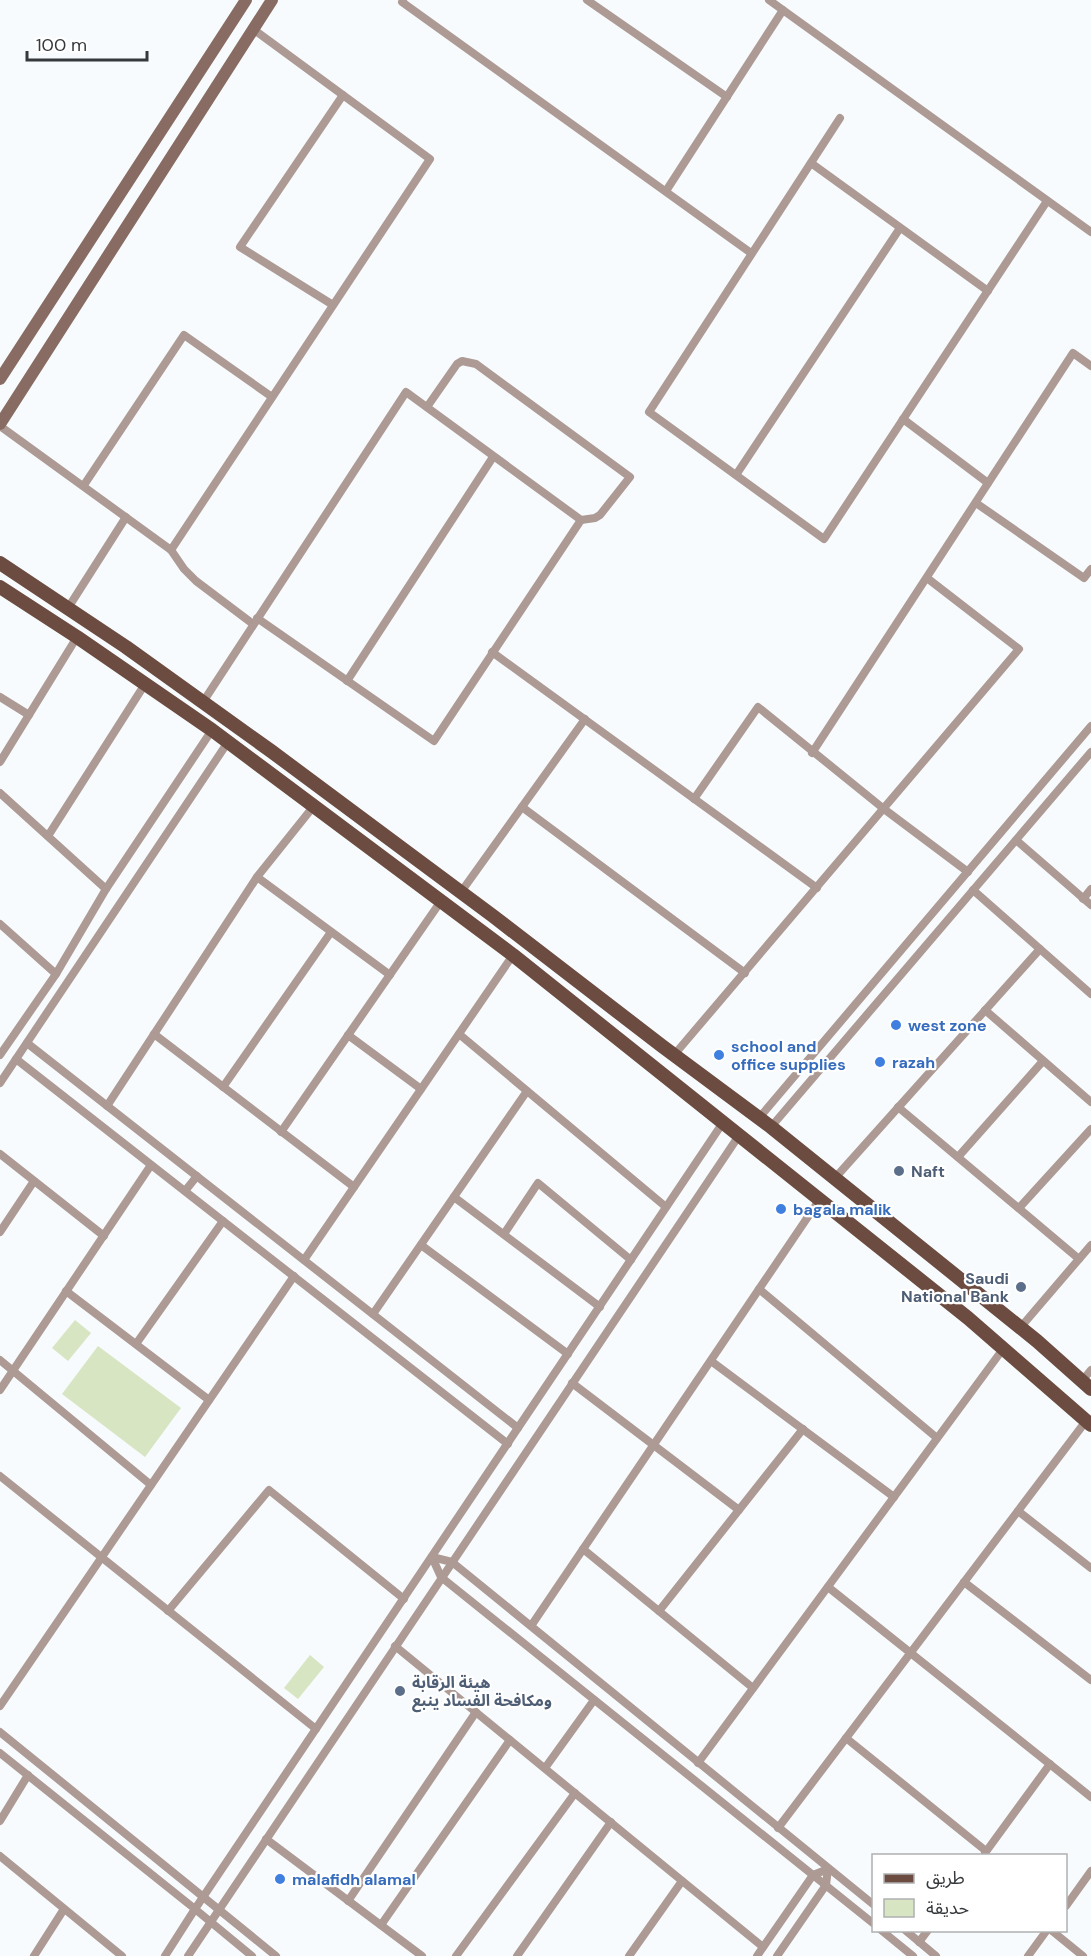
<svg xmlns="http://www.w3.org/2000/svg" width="1091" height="1956" font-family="'DM Sans','Noto Sans Arabic',sans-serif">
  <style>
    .green { fill: #d8e5c3 }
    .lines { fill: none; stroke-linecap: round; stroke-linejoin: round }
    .minor { stroke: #ad9a94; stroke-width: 8 }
    .secondary { stroke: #886c63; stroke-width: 12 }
    .primary { stroke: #6c4c41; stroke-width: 14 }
    .shop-dot { fill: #3f7fe0; stroke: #fff; stroke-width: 2 }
    .service-dot { fill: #5c6f8a; stroke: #fff; stroke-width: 2 }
    .labels { text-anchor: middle; stroke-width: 4.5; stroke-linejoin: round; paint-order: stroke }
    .shop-label { font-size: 16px; font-weight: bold; fill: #366cbe; stroke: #fff; text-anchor: start }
    .service-label { font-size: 16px; font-weight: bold; fill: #4e5e75; stroke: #fff; text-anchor: start }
  </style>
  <rect width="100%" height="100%" fill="#f7fbfd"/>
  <g class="green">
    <polygon points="75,1320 91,1333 68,1361 52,1348"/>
    <polygon points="98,1346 181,1408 145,1457 62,1394"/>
    <polygon points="310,1655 324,1667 298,1699 284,1688"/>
  </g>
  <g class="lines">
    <g class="minor">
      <polyline points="403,0 402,2 751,253"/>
      <polyline points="587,0 727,97"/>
      <polyline points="769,0 1091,232"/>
      <polyline points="840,118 649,412 824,539 1047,201"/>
      <polyline points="811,163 988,291"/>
      <polyline points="666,191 783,10"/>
      <polyline points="333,305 240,247 343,95"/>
      <polyline points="427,407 457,364 462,361 476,364 630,477 600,515 595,518 581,520"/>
      <polyline points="903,419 988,483"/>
      <polyline points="0,426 171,550 184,569 196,581 253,624"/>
      <polyline points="736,475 900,228"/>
      <polyline points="84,485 184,335 272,397"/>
      <polyline points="976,503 1084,578 1091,569"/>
      <polyline points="171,550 430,159 253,29"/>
      <polyline points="68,608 126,517"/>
      <polyline points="492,652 817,888"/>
      <polyline points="347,681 493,457"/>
      <polyline points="0,697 29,715"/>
      <polyline points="203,702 406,392 581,520 434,741 257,618"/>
      <polyline points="812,753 1073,353 1091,366"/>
      <polyline points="0,762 77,637"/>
      <polyline points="0,793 106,889"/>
      <polyline points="694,799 758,707 884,809 968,872"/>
      <polyline points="522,807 745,973"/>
      <polyline points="48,836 145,684"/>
      <polyline points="1016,840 1091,905"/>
      <polyline points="257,877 390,975"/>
      <polyline points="973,890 1091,994"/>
      <polyline points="461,892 585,719"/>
      <polyline points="1083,899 1091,889"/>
      <polyline points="0,924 56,974"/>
      <polyline points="985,1010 1091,1102"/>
      <polyline points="154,1034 354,1187"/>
      <polyline points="459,1034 666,1207"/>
      <polyline points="348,1035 421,1089"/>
      <polyline points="27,1043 518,1428"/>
      <polyline points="0,1055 56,974 106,889 212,730"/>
      <polyline points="674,1055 1019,649 927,578"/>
      <polyline points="16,1059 508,1444"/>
      <polyline points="0,1083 228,742"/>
      <polyline points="223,1087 331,932"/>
      <polyline points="107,1106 257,877 313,807"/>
      <polyline points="898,1107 1079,1259"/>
      <polyline points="759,1118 1091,726"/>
      <polyline points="771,1127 1091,752"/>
      <polyline points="281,1132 441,901"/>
      <polyline points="0,1154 104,1236"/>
      <polyline points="958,1157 1043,1061"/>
      <polyline points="835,1178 1040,949"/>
      <polyline points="185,1191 197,1176"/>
      <polyline points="454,1197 600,1307"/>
      <polyline points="1019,1208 1091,1129"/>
      <polyline points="0,1232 34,1181"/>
      <polyline points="504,1234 538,1183 631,1260"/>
      <polyline points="421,1245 568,1354"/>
      <polyline points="304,1260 513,955"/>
      <polyline points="759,1289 937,1438"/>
      <polyline points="66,1291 209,1400"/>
      <polyline points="373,1314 527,1091"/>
      <polyline points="1020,1328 1091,1245"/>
      <polyline points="136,1344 223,1221"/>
      <polyline points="0,1360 151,1485"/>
      <polyline points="711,1361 894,1497"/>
      <polyline points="1082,1381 1091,1370"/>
      <polyline points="572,1383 739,1510"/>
      <polyline points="0,1390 151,1165"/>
      <polyline points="0,1476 316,1729"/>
      <polyline points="1018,1511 1091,1568"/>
      <polyline points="583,1549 753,1688"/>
      <polyline points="432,1557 441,1577 874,1924"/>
      <polyline points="432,1557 452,1562 874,1905"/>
      <polyline points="964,1582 1091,1680"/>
      <polyline points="828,1587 1091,1797"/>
      <polyline points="168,1611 269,1490 404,1599"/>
      <polyline points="659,1611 803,1429"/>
      <polyline points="531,1626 820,1199"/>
      <polyline points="395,1646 763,1947"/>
      <polyline points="0,1706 294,1276"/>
      <polyline points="0,1732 276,1956"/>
      <polyline points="846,1738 986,1851"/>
      <polyline points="0,1753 195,1909 165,1956"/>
      <polyline points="698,1763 1003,1349"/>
      <polyline points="545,1768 594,1700"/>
      <polyline points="0,1821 28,1775"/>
      <polyline points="778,1828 1086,1421"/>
      <polyline points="266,1839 422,1956"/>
      <polyline points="985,1853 1050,1764"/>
      <polyline points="0,1856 122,1956"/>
      <polyline points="348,1901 476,1712"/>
      <polyline points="1066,1906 1091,1871"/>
      <polyline points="381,1925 510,1740"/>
      <polyline points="881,1930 913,1956"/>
      <polyline points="905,1930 936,1956"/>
      <polyline points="1051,1930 1083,1956"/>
      <polyline points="919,1942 928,1930"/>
      <polyline points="34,1956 64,1909"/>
      <polyline points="188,1956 740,1134"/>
      <polyline points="252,1956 195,1909 724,1121"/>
      <polyline points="456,1956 575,1793"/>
      <polyline points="517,1956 611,1822"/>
      <polyline points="629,1956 682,1881"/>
      <polyline points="757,1956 813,1875 828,1869 826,1885 777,1956"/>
      <polyline points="1028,1956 1047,1930"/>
    </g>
    <g class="secondary">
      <polyline points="0,379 246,0"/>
      <polyline points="0,424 272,0"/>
    </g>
    <g class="primary">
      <polyline points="0,563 126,647 271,751 493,916 662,1046 771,1127 1037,1341 1091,1389"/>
      <polyline points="0,587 77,637 212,730 513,955 968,1318 1091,1425"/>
    </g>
  </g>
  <g class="shop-dot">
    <circle cx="896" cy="1025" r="6"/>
    <circle cx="719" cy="1055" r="6"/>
    <circle cx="880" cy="1062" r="6"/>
    <circle cx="781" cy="1209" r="6"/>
    <circle cx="280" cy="1879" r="6"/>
  </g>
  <g class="service-dot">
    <circle cx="899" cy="1171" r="6"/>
    <circle cx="1021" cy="1287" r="6"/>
    <circle cx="400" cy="1691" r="6"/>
  </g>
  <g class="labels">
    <g class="shop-label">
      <text x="908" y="1031">west zone</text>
      <text x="731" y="1052">school and<tspan x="731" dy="18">office supplies</tspan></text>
      <text x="892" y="1068">razah</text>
      <text x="793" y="1215">bagala malik</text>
      <text x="292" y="1885">malafidh alamal</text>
    </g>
    <g class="service-label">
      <text x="911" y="1177">Naft</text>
      <text x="1009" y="1284" text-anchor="end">Saudi<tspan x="1009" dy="18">National Bank</tspan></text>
      <text x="412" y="1688">هيئة الرقابة<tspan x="412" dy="18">ومكافحة الفساد ينبع</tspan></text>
    </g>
  </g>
  <rect x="872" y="1854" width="195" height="78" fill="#ffffff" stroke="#afb0b1" stroke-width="1.5"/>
  <rect x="884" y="1874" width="30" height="9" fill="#6c4c41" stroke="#afb0b1" stroke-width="1.5"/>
  <text x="926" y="1884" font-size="18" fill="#36393c">طريق</text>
  <rect x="884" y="1899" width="30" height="18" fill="#d8e5c3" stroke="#afb0b1" stroke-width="1.5"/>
  <text x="926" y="1914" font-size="18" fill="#36393c">حديقة</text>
  <path d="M27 51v9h120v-9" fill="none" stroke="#36393c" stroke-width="3"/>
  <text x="36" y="51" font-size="18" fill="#36393c" stroke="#ffffff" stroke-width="4.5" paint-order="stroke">100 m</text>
</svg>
